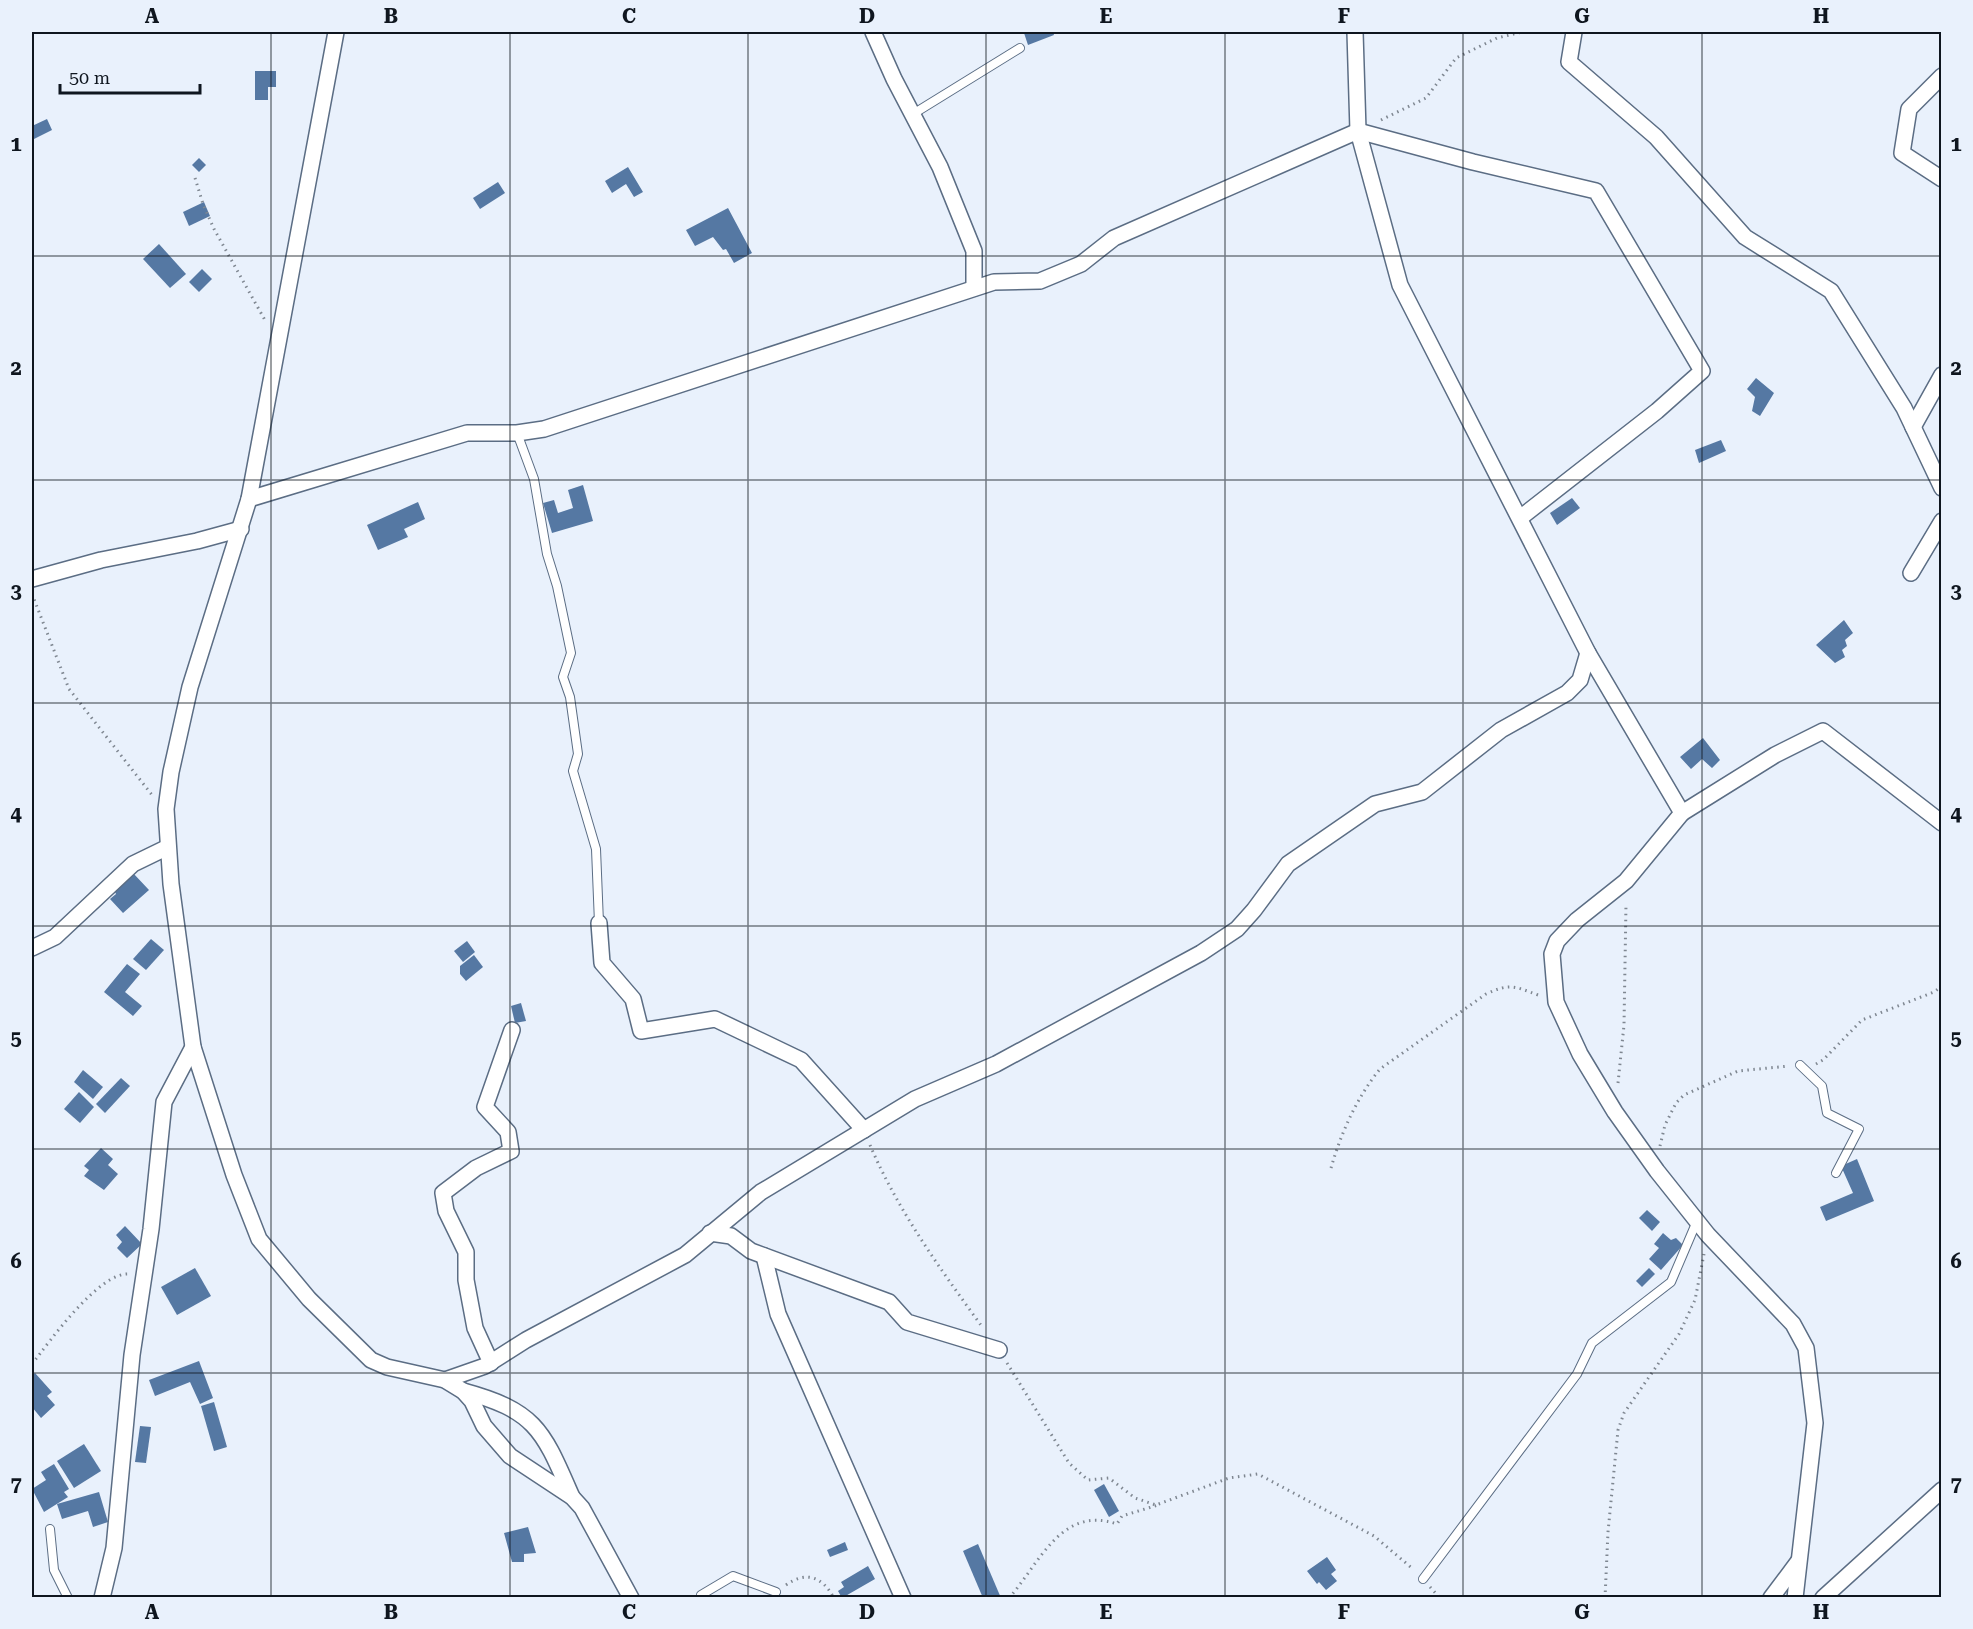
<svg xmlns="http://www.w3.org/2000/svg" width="1973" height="1629" font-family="'Roboto Serif',serif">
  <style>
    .building { fill: #5578a3 }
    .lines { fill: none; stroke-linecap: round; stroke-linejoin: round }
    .service-casing { stroke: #5b6d84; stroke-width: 10 }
    .minor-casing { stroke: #5b6d84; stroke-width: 18 }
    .path { stroke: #7f8791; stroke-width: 3; stroke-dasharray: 1.5 4.5; stroke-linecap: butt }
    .service { stroke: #fff; stroke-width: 8 }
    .minor { stroke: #fff; stroke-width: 15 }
    .grid { fill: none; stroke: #0f161f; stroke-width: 1.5; stroke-opacity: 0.55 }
    .neatline { fill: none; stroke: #0f161f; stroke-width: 2 }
    .grid-label { font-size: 20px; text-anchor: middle; font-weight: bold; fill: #0f161f }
  </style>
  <rect width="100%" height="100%" fill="#e9f1fc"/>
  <g class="building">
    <polygon points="1053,32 1054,35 1028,45 1024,33"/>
    <polygon points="255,71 276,71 276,87 268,87 268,100 255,100"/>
    <polygon points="47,119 52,130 34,139 32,126"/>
    <polygon points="199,158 206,165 199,172 192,165"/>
    <polygon points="628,167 643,192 634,197 626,184 612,193 605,181"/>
    <polygon points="498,182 505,193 480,209 473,198"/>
    <polygon points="204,202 210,216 189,226 183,212"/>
    <polygon points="728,208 752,253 734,263 726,249 723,250 713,237 695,246 686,230"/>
    <polygon points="159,244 186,274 170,288 143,259"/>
    <polygon points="202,269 212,279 199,292 189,282"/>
    <polygon points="1756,378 1774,393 1760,416 1752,411 1755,397 1747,389"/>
    <polygon points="1721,440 1726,451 1699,463 1695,450"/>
    <polygon points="583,485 593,521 552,533 543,503 554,500 558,513 573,508 568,490"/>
    <polygon points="1572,498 1580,508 1557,525 1550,513"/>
    <polygon points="418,502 425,519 404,529 408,537 378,550 367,525"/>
    <polygon points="1844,620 1853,633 1845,640 1847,646 1842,650 1845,657 1835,663 1816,645"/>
    <polygon points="1703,738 1720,760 1712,768 1702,759 1691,769 1680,757"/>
    <polygon points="133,873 149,890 123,913 110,899 116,894 114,890"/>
    <polygon points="151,939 164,950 146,970 133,959"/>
    <polygon points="467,941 475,952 463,962 454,951"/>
    <polygon points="474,955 483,967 466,981 460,974 460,966"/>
    <polygon points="127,964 140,974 125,992 142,1006 133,1016 104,992"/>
    <polygon points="521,1003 526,1021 515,1023 511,1006"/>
    <polygon points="83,1070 103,1087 93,1099 74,1082"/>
    <polygon points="121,1078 130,1086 105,1113 96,1104"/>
    <polygon points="79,1092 94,1107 80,1123 64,1109"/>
    <polygon points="101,1148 113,1159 108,1165 118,1174 104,1190 84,1176 89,1170 84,1166"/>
    <polygon points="1857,1159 1874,1201 1826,1221 1820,1207 1853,1193 1841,1166"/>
    <polygon points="1647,1210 1660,1222 1652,1231 1639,1218"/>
    <polygon points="125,1226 142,1244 127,1258 117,1248 122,1242 116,1235"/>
    <polygon points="1663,1233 1671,1240 1676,1238 1683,1245 1661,1270 1649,1259 1659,1248 1654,1244"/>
    <polygon points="195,1268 211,1296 177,1315 161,1287"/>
    <polygon points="1649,1268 1655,1274 1642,1287 1636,1281"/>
    <polygon points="199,1361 213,1398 200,1404 190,1382 155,1396 149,1380"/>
    <polygon points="35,1373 52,1392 47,1396 55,1405 41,1418 32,1407 32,1376"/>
    <polygon points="214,1402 227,1447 214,1451 201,1406"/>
    <polygon points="140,1426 151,1427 146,1463 135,1462"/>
    <polygon points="84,1444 101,1471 74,1488 57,1461"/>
    <polygon points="54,1464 69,1489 64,1492 68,1497 44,1512 32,1489 46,1480 41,1472"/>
    <polygon points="1104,1484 1119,1511 1109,1517 1094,1490"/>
    <polygon points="99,1492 108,1522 93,1527 88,1511 62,1519 57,1504"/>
    <polygon points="528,1527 536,1553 524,1554 524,1562 512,1562 504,1533"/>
    <polygon points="845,1542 848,1550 830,1557 827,1550"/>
    <polygon points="978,1544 1001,1598 983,1598 963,1551"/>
    <polygon points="1327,1557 1336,1570 1331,1574 1337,1581 1326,1590 1319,1582 1317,1584 1307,1571"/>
    <polygon points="868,1566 875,1579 842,1598 838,1591 844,1587 841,1582"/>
  </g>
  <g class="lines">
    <g class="service-casing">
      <g id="service">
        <polyline points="913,114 1020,48"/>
        <polyline points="517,433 534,479 547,554 557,586 571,653 563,677 570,697 578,754 573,771 596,849 599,923"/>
        <polyline points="1800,1065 1822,1086 1827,1113 1859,1129 1836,1173"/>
        <polyline points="50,1529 54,1570 68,1598"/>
        <polyline points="1423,1579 1577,1374 1592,1343 1671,1282 1697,1221"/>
        <polyline points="701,1595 733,1576 776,1592"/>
      </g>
    </g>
    <g class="minor-casing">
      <g id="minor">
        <polyline points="336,32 249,499 190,687 171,772 166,809 171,884 193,1047 234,1175 259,1239 309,1299 371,1360 387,1367 445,1380 463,1391 472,1401 484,1426 510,1456 572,1497 582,1508 631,1598"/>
        <polyline points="873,32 894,79 940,167 974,251 974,288"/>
        <polyline points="1355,32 1358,131 1400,285 1588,653 1682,813 1626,881 1577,920 1557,941 1552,954 1556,1002 1580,1054 1615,1112 1657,1171 1708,1235 1793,1324 1806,1348 1815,1423 1795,1598"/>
        <polyline points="1574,32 1569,62 1656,137 1745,237 1831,291 1904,408 1942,488"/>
        <polyline points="1942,76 1909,109 1902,153 1942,179"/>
        <polyline points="1913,427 1942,375"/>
        <polyline points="249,499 467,433 517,433 544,429 994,282 1040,281 1081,264 1114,238 1358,131 1473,162 1596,191 1702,371 1657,411 1520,518"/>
        <polyline points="1911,573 1942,521"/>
        <polyline points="32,579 101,560 197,541 241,529"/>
        <polyline points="1682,813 1775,755 1823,731 1942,823"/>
        <polyline points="599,923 602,963 633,999 641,1031 715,1019 801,1060 864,1130"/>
        <polyline points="32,948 55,937 133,864 168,847"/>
        <polyline points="710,1233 731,1236 751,1251 889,1302 907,1322 999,1350"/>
        <polyline points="764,1256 778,1314 903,1598"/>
        <polyline points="491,1363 475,1328 466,1280 466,1252 446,1211 443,1193 476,1168 511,1151 508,1132 485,1107 512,1030"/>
        <polyline points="445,1380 485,1366 526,1340 685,1255 761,1192 915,1099 996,1064 1201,953 1237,929 1254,910 1288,864 1375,804 1422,792 1501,730 1567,693 1580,680 1588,653"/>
        <path d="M463,1391C537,1411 543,1431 572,1497"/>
        <polyline points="102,1598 114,1548 132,1355 151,1229 164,1102 193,1047"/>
        <polyline points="1771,1598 1798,1562"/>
        <polyline points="1823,1598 1942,1490"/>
      </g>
    </g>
    <g class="path">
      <polyline points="1381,120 1426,98 1456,58 1497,38 1522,32"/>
      <polyline points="195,178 203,204 214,229 266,322"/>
      <polyline points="32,594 69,689 152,795"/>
      <polyline points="1816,1064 1823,1060 1862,1020 1934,992 1942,986"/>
      <polyline points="1618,1083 1624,1025 1626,904"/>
      <path d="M870,1145C898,1211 941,1270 983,1328"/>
      <polyline points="1660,1146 1665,1125 1676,1103 1684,1095 1738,1071 1789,1066"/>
      <path d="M1331,1168C1341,1133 1357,1097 1380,1069L1486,994C1510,983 1514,986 1538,995"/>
      <polyline points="1007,1363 1069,1463 1088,1480 1109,1478 1135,1498 1156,1505 1229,1478 1258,1474 1374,1536 1413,1569"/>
      <path d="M32,1364C50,1341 99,1272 129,1274"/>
      <path d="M786,1585C806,1571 822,1576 834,1598"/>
      <polyline points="1430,1587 1440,1598"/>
      <path d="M1009,1598C1040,1563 1061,1505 1117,1524L1122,1516L1158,1505"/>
      <polyline points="1605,1598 1608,1532 1618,1430 1624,1413 1679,1334 1695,1300 1704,1254"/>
    </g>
    <use href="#service" class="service"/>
    <use href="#minor" class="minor"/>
  </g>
  <path class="grid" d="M271,32V1598M510,32V1598M748,32V1598M986,32V1598M1225,32V1598M1463,32V1598M1702,32V1598M32,256H1942M32,480H1942M32,703H1942M32,926H1942M32,1149H1942M32,1373H1942"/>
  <rect width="1973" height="1629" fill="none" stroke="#e9f1fc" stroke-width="66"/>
  <path d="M60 84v9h140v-9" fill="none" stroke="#0f161f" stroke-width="3"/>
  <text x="69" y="84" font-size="18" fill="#0f161f" stroke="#e9f1fc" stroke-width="4.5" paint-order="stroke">50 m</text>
  <rect x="33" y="33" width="1907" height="1563" class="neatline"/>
  <g class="grid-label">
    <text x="152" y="23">A</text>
    <text x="391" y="23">B</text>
    <text x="629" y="23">C</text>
    <text x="867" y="23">D</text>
    <text x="1106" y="23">E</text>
    <text x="1344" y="23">F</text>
    <text x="1582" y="23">G</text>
    <text x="1821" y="23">H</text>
    <text x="16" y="151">1</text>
    <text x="1956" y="151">1</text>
    <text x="16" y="375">2</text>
    <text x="1956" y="375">2</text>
    <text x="16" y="598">3</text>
    <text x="1956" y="598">3</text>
    <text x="16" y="821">4</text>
    <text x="1956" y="821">4</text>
    <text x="16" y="1045">5</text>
    <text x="1956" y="1045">5</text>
    <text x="16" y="1268">6</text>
    <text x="1956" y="1268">6</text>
    <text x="16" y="1491">7</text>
    <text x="1956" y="1491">7</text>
    <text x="152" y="1619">A</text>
    <text x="391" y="1619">B</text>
    <text x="629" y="1619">C</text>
    <text x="867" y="1619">D</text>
    <text x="1106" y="1619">E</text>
    <text x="1344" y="1619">F</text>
    <text x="1582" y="1619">G</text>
    <text x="1821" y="1619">H</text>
  </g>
</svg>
